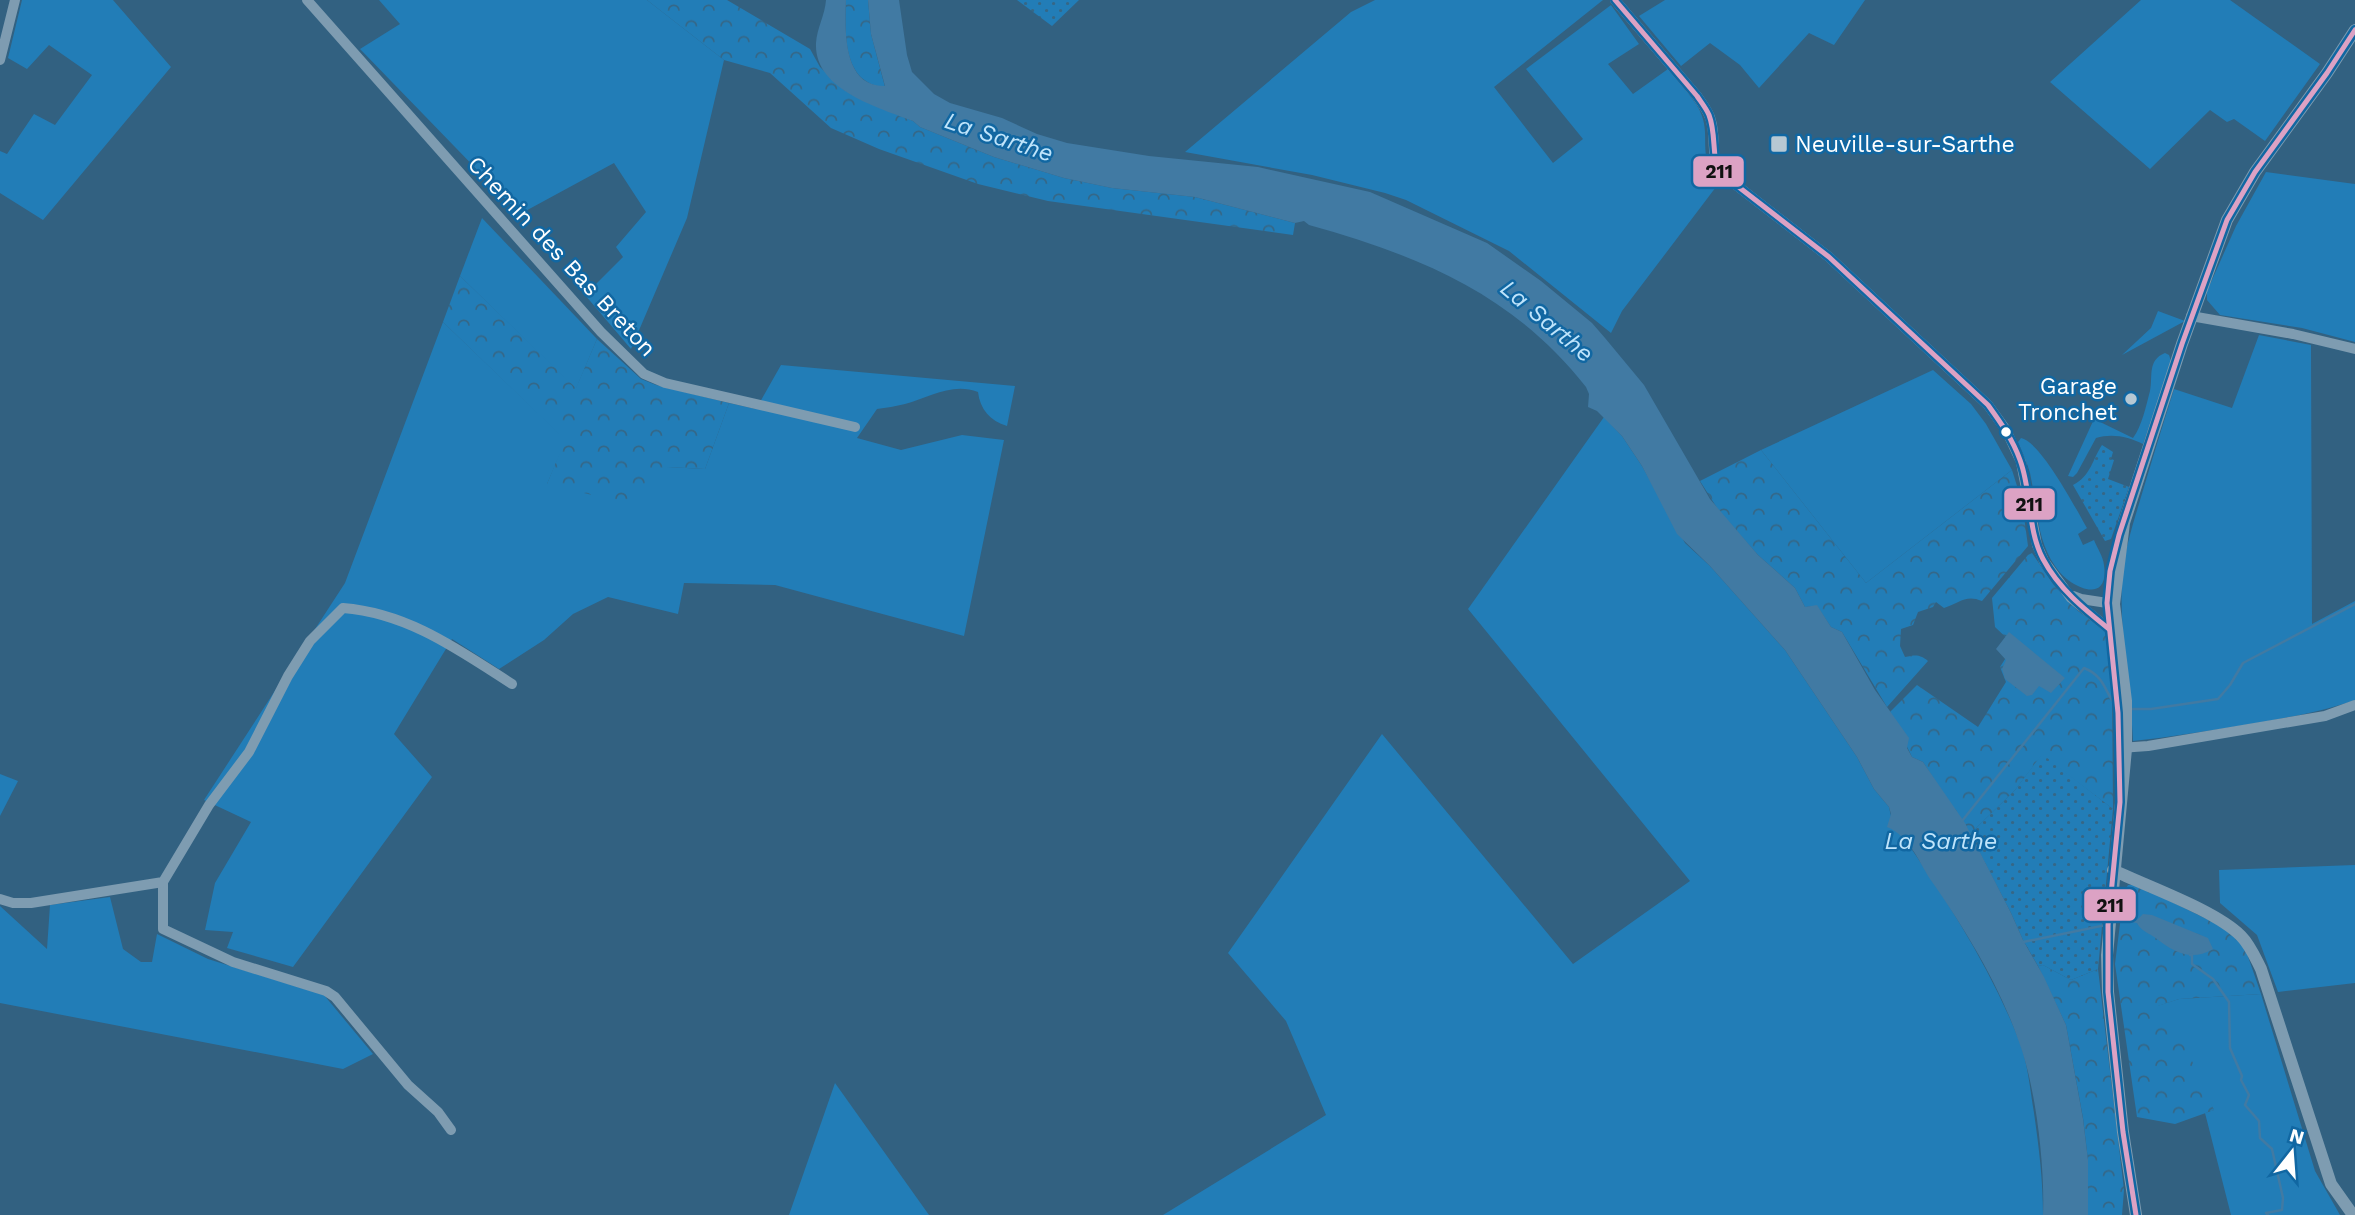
<svg xmlns="http://www.w3.org/2000/svg" width="2355" height="1215" font-family="'Work Sans',sans-serif">
  <style>
    .grass { fill: #227db7 }
    .forest { fill: url(#forest-crowns) }
    .park { fill: url(#park-dots) }
    .water { fill: #417aa3 }
    .lines { fill: none; stroke-linecap: round; stroke-linejoin: round }
    .stream { stroke: #417aa3; stroke-width: 2.5 }
    .minor { stroke: #7e9cb1; stroke-width: 10 }
    .tertiary { stroke: #7e9cb1; stroke-width: 12 }
    .bus-1-casing { stroke: #1167a2; stroke-width: 10 }
    .bus-1 { stroke: #dca2c4; stroke-width: 5 }
    .poi-dot { fill: #b7c8d3; stroke: #1167a2; stroke-width: 2.5 }
    .bus-dot { fill: #fff; stroke: #1167a2; stroke-width: 2.5 }
    .labels { text-anchor: middle; stroke-width: 5; stroke-linejoin: round; paint-order: stroke }
    .poi-label { font-size: 23px; fill: #fff; stroke: #1167a2; text-anchor: start }
    .street-label { font-size: 23px; fill: #fff; stroke: #1167a2 }
    .water-label { font-size: 24px; font-style: italic; fill: #bfe4fb; stroke: #1167a2 }
    .line-badge { stroke: #1167a2; stroke-width: 2.5 }
    .pale-badge-label { font-size: 19px; text-anchor: middle; font-weight: bold; fill: #111 }
  </style>
  <defs>
    <pattern id="forest-crowns" width="20" height="18" patternUnits="userSpaceOnUse" patternTransform="scale(1.75)"><rect width="20" height="18" fill="#227db7"/><path d="M2 6a3 3 0 1 1 6 0M12 15a3 3 0 1 1 6 0" fill="none" stroke="#356787"/></pattern>
    <pattern id="park-dots" width="8" height="8" patternUnits="userSpaceOnUse" patternTransform="scale(1.75)"><rect width="8" height="8" fill="#227db7"/><path d="M2 2h.1M6 6h.1" fill="none" stroke="#356787" stroke-width="1.8" stroke-linecap="round"/></pattern>
  </defs>
  <rect width="100%" height="100%" fill="#326181"/>
  <g class="grass">
    <polygon points="22,0 113,0 171,67 43,220 0,193 0,151 7,154 34,114 55,125 92,75 49,45 27,69 8,58"/>
    <polygon points="379,0 647,0 724,60 687,218 631,349 585,295 623,257 616,247 646,212 614,163 520,214 360,49 400,24"/>
    <path d="M1375,0H1603L1494,87L1553,163L1583,139L1526,69L1611,5L1639,44L1608,64L1633,94L1668,69C1678,82 1691,95 1699,109C1713,136 1695,153 1719,183L1622,311L1611,333L1509,251L1406,200L1385,193L1312,175L1185,152L1351,12Z"/>
    <polygon points="1665,0 1865,0 1834,45 1809,33 1759,88 1740,65 1710,43 1681,66 1639,16"/>
    <polygon points="2141,0 2230,0 2320,64 2265,141 2234,119 2227,122 2210,110 2150,169 2050,82"/>
    <polygon points="2266,172 2355,184 2355,342 2302,328 2220,315 2207,300 2207,291 2236,226"/>
    <polygon points="482,218 597,339 576,389 460,276"/>
    <polygon points="2158,311 2185,321 2122,355 2151,328"/>
    <path d="M443,322L566,440L547,484L668,467L705,469L729,403L756,409L781,365L1015,386L1007,426C990,421 980,409 978,392C953,382 929,397 905,404C896,406 886,408 877,409L857,438L901,450L962,435L1004,440L964,636L775,585L684,583L678,614L608,597L573,614L544,640L499,669L452,639L394,734L432,777L293,967L227,948L233,932L205,930L215,883L251,822L204,800L345,583Z"/>
    <path d="M2259,335L2311,345L2312,624L2355,601V700C2319,713 2282,718 2245,725C2207,731 2170,737 2133,741C2131,688 2119,634 2122,580C2124,551 2133,524 2141,497C2152,460 2163,424 2174,389L2232,408Z"/>
    <path d="M2165,353L2169,355L2171,361L2169,371L2143,444C2129,437 2112,433 2096,438L2077,473L2073,477L2068,476L2094,419L2133,438C2142,426 2146,406 2150,391C2153,377 2147,360 2165,353Z"/>
    <polygon points="1933,370 1971,404 1986,424 2012,470 1866,583 1761,450"/>
    <path d="M1604,417L1622,436L1642,466L1685,543L1710,566L1785,650L1857,757L1874,789L1889,807L1894,830L1902,835C1946,899 1990,967 2019,1040C2028,1063 2030,1089 2034,1113C2039,1148 2043,1180 2043,1215H1163L1326,1115L1286,1021L1228,953L1382,734L1573,964L1690,881L1468,609Z"/>
    <path d="M2021,438C2041,442 2076,509 2087,528L2078,534L2083,545L2094,540C2097,548 2103,556 2104,565C2110,606 2069,588 2055,566C2036,539 2037,504 2030,473C2027,462 2022,452 2018,442Z"/>
    <polygon points="0,774 18,781 0,816"/>
    <polygon points="2355,865 2355,983 2278,992 2257,935 2220,903 2219,870"/>
    <polygon points="110,897 123,949 141,962 152,962 157,934 208,959 324,995 373,1054 343,1069 0,1003 0,906 47,949 50,905"/>
    <polygon points="2261,994 2315,1171 2340,1215 2231,1215 2205,1113 2214,1110 2157,1006 2179,999"/>
    <polygon points="835,1083 929,1215 789,1215"/>
  </g>
  <g class="forest">
    <polygon points="647,0 727,0 810,49 820,67 844,90 863,100 913,121 920,127 994,157 1064,178 1112,188 1195,197 1295,223 1293,235 1048,201 978,184 879,149 831,128 770,73 724,60"/>
    <path d="M846,0H868L871,34L885,87C842,84 845,32 846,0Z"/>
    <polygon points="460,276 576,388 597,339 641,379 656,385 729,403 705,469 668,467 637,506 547,484 565,440 443,322"/>
    <path d="M1761,450L1866,583L2012,470L2022,502L2028,546L1982,601C1966,594 1959,603 1944,608L1936,602L1933,607L1918,612L1913,625L1901,629L1900,646L1905,657C1915,655 1920,654 1928,661L1887,707L1842,632L1831,627L1817,606L1805,607L1795,588L1758,555L1719,511L1700,481Z"/>
    <polygon points="2032,553 2053,584 2078,611 2107,632 2112,685 2113,809 2042,755 2015,790 1970,834 1923,762 1912,757 1890,712 1917,685 1978,727 2006,682 2000,667 2014,645 1995,627 1992,598 2028,555"/>
    <polygon points="2128,885 2137,885 2227,929 2244,945 2261,994 2179,999 2158,1006 2188,1052 2214,1110 2175,1124 2137,1117 2115,964 2124,892"/>
    <polygon points="2043,965 2071,980 2098,969 2124,1190 2122,1215 2088,1215 2088,1160 2083,1118 2066,1025 2038,966"/>
  </g>
  <g class="park">
    <polygon points="1017,0 1079,0 1052,26"/>
    <path d="M2102,445L2113,452L2111,459L2114,460L2108,479L2129,487L2111,539L2105,541L2073,485C2091,476 2092,460 2102,445Z"/>
    <polygon points="2042,754 2113,809 2098,969 2071,980 2043,965 2038,966 2023,940 2011,913 1970,834 2015,790"/>
  </g>
  <g class="water">
    <path d="M826,0H846C845,29 842,87 885,86L871,34L868,0H899L907,55L912,72L934,94L950,103L1002,118L1037,134L1067,143L1149,156L1258,167L1370,192L1487,243L1541,281L1592,323L1605,338L1644,385L1710,499L1758,555L1795,588L1805,607L1817,605L1831,627L1842,632L1875,690L1909,738L1907,748L1912,757L1923,762L1965,823L2011,913L2023,940L2044,977L2066,1025L2083,1119L2088,1160V1215H2043C2045,1166 2036,1088 2019,1042C2000,986 1964,927 1930,879C1918,860 1909,836 1887,827L1891,814L1889,807L1874,789L1857,757L1785,650L1710,566L1677,534L1642,466L1622,436L1597,411L1588,407L1589,394L1586,387C1513,294 1420,256 1309,225L1304,221L1295,223L1195,197L1112,188L1064,178L994,157L920,127L913,121C878,107 814,90 816,43C817,28 825,15 826,0Z"/>
    <polygon points="2009,632 2065,678 2051,693 2039,686 2032,695 2027,696 2005,679 2002,669 2006,660 1996,649"/>
    <path d="M2143,914L2152,915L2208,938L2213,949C2191,962 2174,952 2157,939C2148,932 2141,932 2136,921Z"/>
  </g>
  <g class="lines">
    <g class="stream">
      <polyline points="2130,709 2151,709 2218,699 2230,685 2243,663 2355,604"/>
      <path d="M1962,821L2084,668C2108,677 2105,699 2120,708"/>
      <polyline points="2114,920 2118,918 2138,922"/>
      <polyline points="2023,942 2106,925"/>
      <polyline points="2190,955 2192,955 2192,964 2213,979 2229,1002 2230,1048 2242,1076 2241,1080 2249,1095 2245,1105 2259,1121 2260,1138 2272,1149 2283,1198 2282,1210 2266,1213 2268,1215"/>
    </g>
    <g class="minor">
      <polyline points="307,0 601,332 644,374 665,383 855,427"/>
      <path d="M1615,0L1697,96C1702,104 1709,111 1711,121C1716,138 1711,155 1718,171L1829,257L1988,405L2006,430L2021,462L2037,545L2044,561L2071,598L2109,629"/>
      <polyline points="0,60 15,0"/>
      <polyline points="2191,316 2293,334 2355,349"/>
      <polyline points="2073,596 2081,599 2114,604"/>
      <polyline points="2120,748 2148,746 2325,716 2355,705"/>
      <polyline points="163,882 163,929 233,962 326,991 335,997 408,1085 438,1112 451,1130"/>
      <path d="M0,899L13,903H31L163,882L209,805L249,752L288,676L310,641L343,608C408,613 459,650 512,684"/>
    </g>
    <g class="tertiary">
      <path d="M2113,870C2148,887 2215,910 2241,936C2250,945 2255,957 2261,969L2331,1184L2353,1215"/>
      <polyline points="2136,1215 2123,1132 2108,992 2107,955 2126,749 2126,701 2114,604 2124,523 2182,344 2227,220 2255,172 2327,73 2355,30"/>
    </g>
    <g class="bus-1-casing">
      <g id="bus-1">
        <path d="M1615,0L1697,96C1701,102 1706,108 1709,115C1716,133 1712,153 1718,171L1829,257L1988,405C2001,423 2013,440 2020,460C2032,492 2027,529 2043,559C2059,589 2084,609 2109,629"/>
        <polyline points="2136,1215 2123,1132 2108,992 2108,925 2120,802 2118,713 2107,603 2110,571 2119,535 2182,344 2227,220 2255,172 2327,73 2355,30"/>
      </g>
    </g>
    <use href="#bus-1" class="bus-1"/>
  </g>
  <g class="poi-dot">
    <rect x="1770" y="135" width="18" height="18" rx="3.5"/>
    <circle cx="2131" cy="399" r="7"/>
  </g>
  <circle class="bus-dot" cx="2006" cy="432" r="6"/>
  <g class="labels">
    <g class="poi-label">
      <text x="1795" y="152">Neuville-sur-Sarthe</text>
      <text x="2117" y="394" text-anchor="end">Garage<tspan x="2117" dy="26">Tronchet</tspan></text>
    </g>
    <g class="street-label">
      <text transform="translate(562 256) rotate(47)" y="8">Chemin des Bas Breton</text>
    </g>
    <g class="water-label">
      <text transform="translate(999 137) rotate(18)" y="8">La Sarthe</text>
      <text transform="translate(1547 321) rotate(40)" y="8">La Sarthe</text>
      <text x="1941" y="849">La Sarthe</text>
    </g>
  </g>
  <g class="line-badge">
    <rect x="1692" y="155" width="53" height="33" rx="7" fill="#dca2c4"/>
    <rect x="2003" y="487" width="53" height="34" rx="7" fill="#dca2c4"/>
    <rect x="2083" y="888" width="54" height="34" rx="7" fill="#dca2c4"/>
  </g>
  <g class="pale-badge-label">
    <text x="1719" y="178">211</text>
    <text x="2029" y="511">211</text>
    <text x="2110" y="912">211</text>
  </g>
  <g transform="translate(2292 1152) rotate(17)" stroke="#1167a2" stroke-width="5" paint-order="stroke">
  <path d="M0-5L12 26L0 18L-12 26Z" fill="#ffffff"/>
  <text y="-10" font-size="19" font-weight="bold" text-anchor="middle" fill="#ffffff">N</text>
  </g>
</svg>
